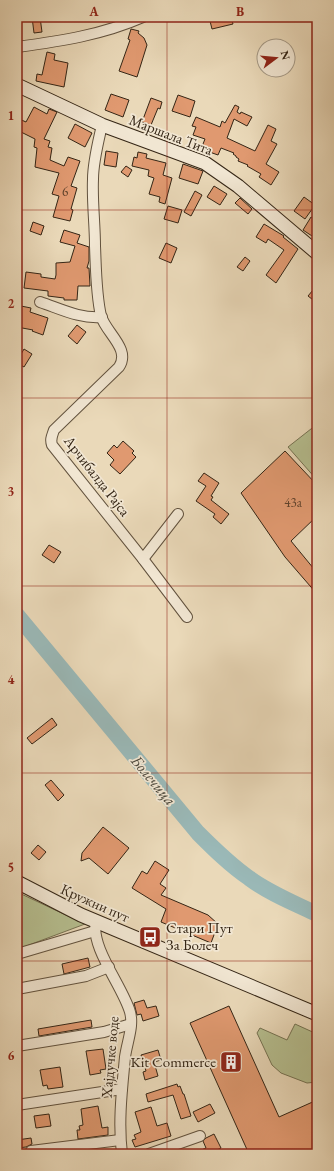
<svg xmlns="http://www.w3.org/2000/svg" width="334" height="1171" font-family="'EB Garamond',serif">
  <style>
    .green { fill: #b6bf90; stroke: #757252 }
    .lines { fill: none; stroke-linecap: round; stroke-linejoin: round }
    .river { stroke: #9ab9b8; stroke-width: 16 }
    .building { fill: #e09970; stroke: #342515 }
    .street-casing { stroke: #62523e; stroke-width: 12 }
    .secondary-casing { stroke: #342515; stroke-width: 15 }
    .street { stroke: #f1e6d2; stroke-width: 10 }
    .secondary { stroke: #f1e6d2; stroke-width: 13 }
    .grid { fill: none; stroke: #8f2418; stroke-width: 1; stroke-opacity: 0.55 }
    .labels { text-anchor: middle; stroke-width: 3.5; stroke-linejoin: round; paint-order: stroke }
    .number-label { font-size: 13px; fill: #5f422c }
    .street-label { font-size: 15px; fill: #342515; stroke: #f1e6d2 }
    .poi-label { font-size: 15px; fill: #342515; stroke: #f1e6d2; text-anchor: start }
    .water-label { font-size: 16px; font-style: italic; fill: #4e4a3e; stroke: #f1e6d2 }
    .neatline { fill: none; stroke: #8f2418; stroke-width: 1.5 }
    .grid-label { font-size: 13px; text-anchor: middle; font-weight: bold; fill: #8f2418 }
  </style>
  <rect width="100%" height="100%" fill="#ead9b9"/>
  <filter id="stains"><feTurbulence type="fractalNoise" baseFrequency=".005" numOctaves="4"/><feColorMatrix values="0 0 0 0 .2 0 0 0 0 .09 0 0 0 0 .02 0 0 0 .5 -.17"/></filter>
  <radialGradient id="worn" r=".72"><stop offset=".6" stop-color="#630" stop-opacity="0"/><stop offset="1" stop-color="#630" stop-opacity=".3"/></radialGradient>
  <g class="green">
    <polygon points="316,425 317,427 317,480 288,447"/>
    <polygon points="17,892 85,924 21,948 17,928"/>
    <polygon points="295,1024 317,1034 317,1082 307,1083 281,1073 272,1065 257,1033 260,1028 287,1040"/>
  </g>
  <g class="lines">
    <path class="river" d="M17,615L198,833C214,849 230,865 249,878C269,893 294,903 317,914"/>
  </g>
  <g class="building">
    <polygon points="32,17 40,17 42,32 34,33"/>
    <polygon points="228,17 231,17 233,24 212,29 210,21"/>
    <polygon points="131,29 139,31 138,33 144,38 147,45 137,77 119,71 130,40 128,39"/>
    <polygon points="47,52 55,54 54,60 68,63 64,87 36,81 37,74 42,75"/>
    <polygon points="111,94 129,100 123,117 105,110"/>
    <polygon points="178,95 195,101 190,117 172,111"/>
    <polygon points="151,98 162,102 160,109 158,108 151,125 142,122"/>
    <polygon points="235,105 239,107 237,112 240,114 241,112 252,117 247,126 234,119 227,138 255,151 268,125 276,129 271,141 277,144 266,164 279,172 271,185 259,177 261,174 247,166 248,165 238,161 239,159 236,157 236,156 233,154 234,153 221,148 218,155 201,149 205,139 193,135 196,127 192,126 196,117 220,127 222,121 225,123"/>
    <polygon points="34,107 47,114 49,109 57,112 44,139 50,141 48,147 52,148 50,160 64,166 68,157 80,161 71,186 77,188 71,209 73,210 70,221 53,217 59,196 52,194 59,173 35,167 37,148 34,147 35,139 17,130 17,118 26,122"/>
    <polygon points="75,124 92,133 85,147 68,138"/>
    <polygon points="106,151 118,153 116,167 104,165"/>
    <polygon points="138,152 147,154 146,158 166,163 163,175 172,178 165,204 159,202 160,197 149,194 154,178 148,176 149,170 132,166 134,157 137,158"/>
    <polygon points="183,164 203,171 198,184 179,178"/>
    <polygon points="126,166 132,170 128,177 121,172"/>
    <polygon points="214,186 227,194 220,205 207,197"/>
    <polygon points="195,191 202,195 191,216 184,212"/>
    <polygon points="304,197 315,205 305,219 294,211"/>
    <polygon points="240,198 252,209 248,214 235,203"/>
    <polygon points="168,206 182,210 178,223 164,219"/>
    <polygon points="311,217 317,220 317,228 312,236 303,230"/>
    <polygon points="33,222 44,226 41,235 30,231"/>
    <polygon points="264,224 284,236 283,237 298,249 276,283 266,275 284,250 268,239 266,243 256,237"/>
    <polygon points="64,230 80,235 77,243 89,247 89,261 87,268 89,268 90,286 78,286 77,300 64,300 64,298 48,296 48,291 24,288 26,272 41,274 41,277 55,279 56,275 56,263 70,262 75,246 60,242"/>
    <polygon points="166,243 177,248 171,263 159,258"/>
    <polygon points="245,257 250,261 243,271 237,267"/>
    <polygon points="313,290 317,293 317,303 308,296"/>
    <polygon points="21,306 31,308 30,312 48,318 43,335 32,331 33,330 17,327"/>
    <polygon points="77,325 86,332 77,344 68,336"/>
    <polygon points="24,349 32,354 24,367 17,363 17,361"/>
    <polygon points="123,441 134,451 132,453 136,457 120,474 110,465 114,460 107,453 114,445 117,448"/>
    <polygon points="285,451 317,485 317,516 291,541 314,569 317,566 317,594 285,557 241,493"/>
    <polygon points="204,473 219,483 211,496 213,497 211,500 229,514 221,524 213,517 215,514 196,501 206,486 198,481"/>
    <polygon points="49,545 61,552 54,563 42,555"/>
    <polygon points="52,718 57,725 32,744 27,738"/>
    <polygon points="51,780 64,795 58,801 45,785"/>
    <polygon points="103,827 129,848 108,874 89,858 81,861 82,853"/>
    <polygon points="38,845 46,852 39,860 31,853"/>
    <polygon points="155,861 169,870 160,884 166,888 161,895 208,915 218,924 211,943 161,922 166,909 132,888 142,871 147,874"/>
    <polygon points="88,958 90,967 64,974 62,964"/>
    <polygon points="144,1000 147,1008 156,1006 159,1016 143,1021 141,1014 137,1015 134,1003"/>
    <polygon points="229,1006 279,1117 317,1100 317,1151 310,1154 249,1154 190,1023"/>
    <polygon points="91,1020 92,1027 39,1036 38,1029"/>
    <polygon points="103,1049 106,1069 100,1070 101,1073 90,1075 86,1051"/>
    <polygon points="158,1050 161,1060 154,1062 158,1076 145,1080 143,1072 146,1071 141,1055"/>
    <polygon points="60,1067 63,1087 48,1089 47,1085 43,1086 40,1070"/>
    <polygon points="177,1084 178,1087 180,1086 183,1094 184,1094 191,1116 181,1119 173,1095 148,1102 146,1094"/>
    <polygon points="210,1104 215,1113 198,1122 193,1112"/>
    <polygon points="98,1106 102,1128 108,1127 108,1135 78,1139 77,1130 80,1130 79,1126 83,1125 81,1109"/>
    <polygon points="151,1107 157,1126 167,1123 171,1136 135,1147 132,1140 136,1139 134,1135 141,1132 135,1112"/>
    <polygon points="49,1114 51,1126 36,1128 34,1116"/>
    <polygon points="214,1134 221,1148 209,1154 192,1154 206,1148 203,1141 206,1138"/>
    <polygon points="31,1138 32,1144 26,1147 17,1148 17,1140"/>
  </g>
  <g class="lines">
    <g class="street-casing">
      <g id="street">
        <path d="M17,47C61,41 102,35 143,17"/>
        <path d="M102,125C98,143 93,162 93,179C92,202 95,224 95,246C96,269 96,294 101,316C106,333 131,349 119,367L54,430C52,436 50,439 52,445L143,559L187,617"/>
        <path d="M40,302C61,309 80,319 102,317"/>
        <polyline points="143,559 178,514"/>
        <path d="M96,922C90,947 123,987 130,1012C134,1026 127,1042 125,1057C122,1089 118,1122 122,1154"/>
        <polyline points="17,954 95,931"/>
        <polyline points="17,989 86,976 109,967"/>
        <polyline points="17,1046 104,1032 131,1024"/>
        <polyline points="17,1105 122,1089"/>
        <polyline points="31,1151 120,1140"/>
        <polyline points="149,1154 200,1136"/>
      </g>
    </g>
    <g class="secondary-casing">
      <g id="secondary">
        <polyline points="17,85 102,125 205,163 238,186 317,253"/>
        <polyline points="17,882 81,915 317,1014"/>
      </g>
    </g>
    <use href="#street" class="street"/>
    <use href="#secondary" class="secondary"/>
  </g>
  <path class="grid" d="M167,17V1154M17,210H317M17,398H317M17,586H317M17,773H317M17,961H317"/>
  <defs>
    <g id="bus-square" transform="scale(1.15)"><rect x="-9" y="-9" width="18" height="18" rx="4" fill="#8f2418" stroke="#f1e6d2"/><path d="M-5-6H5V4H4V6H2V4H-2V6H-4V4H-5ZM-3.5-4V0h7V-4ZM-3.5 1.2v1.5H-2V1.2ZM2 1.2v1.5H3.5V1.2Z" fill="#fff"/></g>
    <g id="building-square" transform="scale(1.15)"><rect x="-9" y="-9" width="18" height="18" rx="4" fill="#8f2418" stroke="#f1e6d2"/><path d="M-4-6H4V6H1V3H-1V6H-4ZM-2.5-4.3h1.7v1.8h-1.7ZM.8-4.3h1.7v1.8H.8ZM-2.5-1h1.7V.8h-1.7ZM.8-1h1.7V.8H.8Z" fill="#fff"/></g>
  </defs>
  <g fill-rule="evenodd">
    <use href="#bus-square" x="150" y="937"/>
    <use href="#building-square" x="231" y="1062"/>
  </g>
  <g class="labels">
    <g class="number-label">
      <text x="65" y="196">6</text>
      <text x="293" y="507">43a</text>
    </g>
    <g class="street-label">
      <text transform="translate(171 135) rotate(21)" y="5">Маршала Тита</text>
      <text transform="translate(97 476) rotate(52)" y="5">Арчибалда Рајса</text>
      <text transform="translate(95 903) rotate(24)" y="5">Кружни пут</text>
      <text transform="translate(110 1057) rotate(-85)" y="5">Хајдучке воде</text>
    </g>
    <g class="poi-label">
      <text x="166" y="933">Стари Пут<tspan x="166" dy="17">За Болеч</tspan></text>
      <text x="216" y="1067" text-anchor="end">Kit Commerce</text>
    </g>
    <g class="water-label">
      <text transform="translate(154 780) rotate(50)" y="6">Болечица</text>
    </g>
  </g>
  <rect width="334" height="1171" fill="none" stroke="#ead9b9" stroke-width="44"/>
  <g transform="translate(276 58) rotate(74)"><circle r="19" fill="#f1e6d2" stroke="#a59986"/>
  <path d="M0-3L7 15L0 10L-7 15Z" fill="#8f2418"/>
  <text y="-6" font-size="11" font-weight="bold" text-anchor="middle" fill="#342515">N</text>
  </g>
  <rect x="22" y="22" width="290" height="1127" class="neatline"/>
  <g class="grid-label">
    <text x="94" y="16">A</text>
    <text x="240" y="16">B</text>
    <text x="11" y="120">1</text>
    <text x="11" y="308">2</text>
    <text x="11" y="496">3</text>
    <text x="11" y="684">4</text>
    <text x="11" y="872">5</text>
    <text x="11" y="1060">6</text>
  </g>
  <rect width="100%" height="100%" filter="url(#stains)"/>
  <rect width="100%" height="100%" fill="url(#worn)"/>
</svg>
